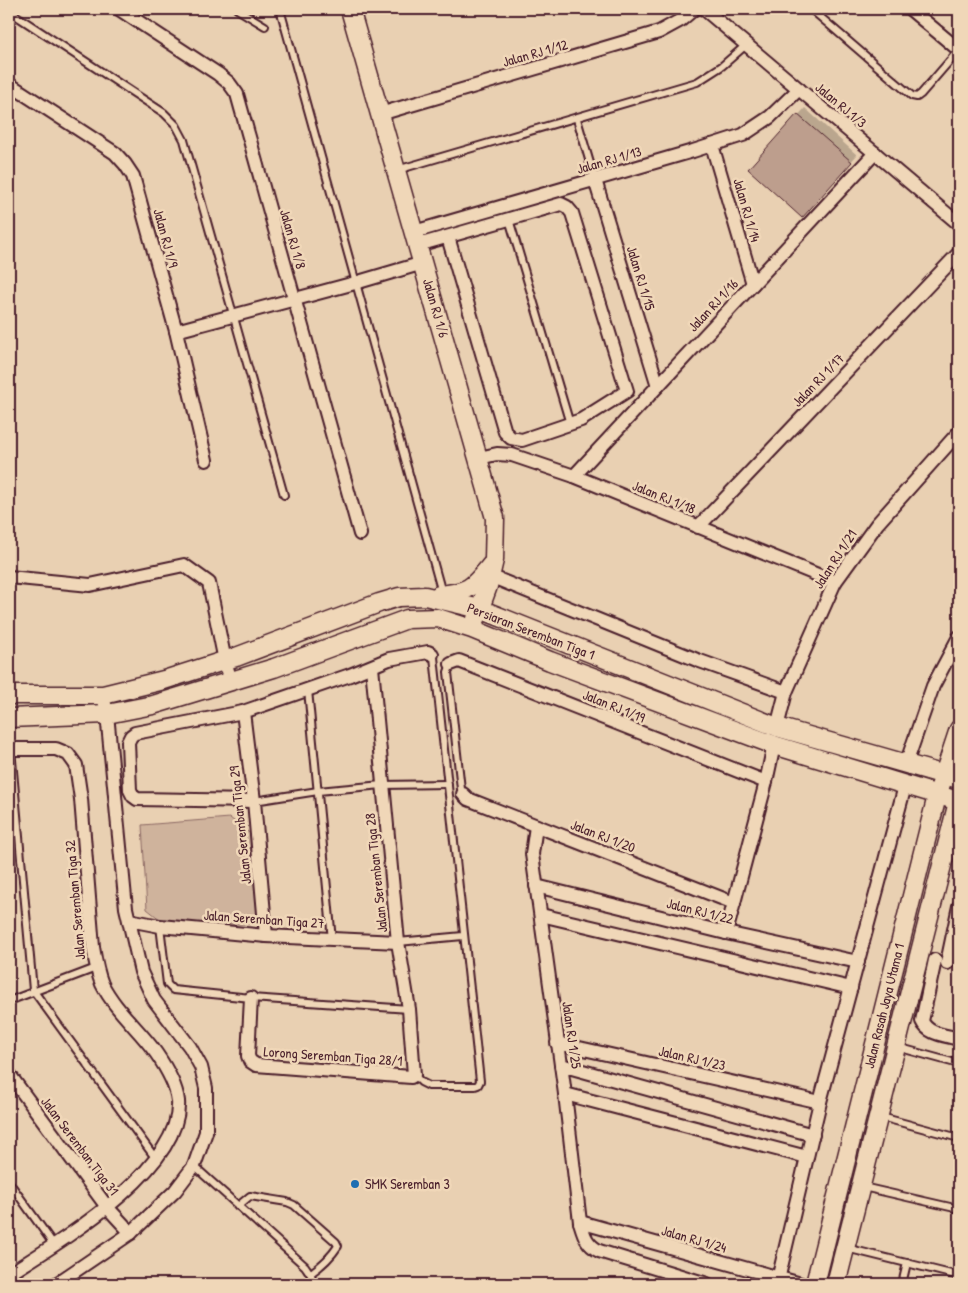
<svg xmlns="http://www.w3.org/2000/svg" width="968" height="1293" font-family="'Patrick Hand',sans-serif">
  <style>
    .green { fill: #cfb39c; stroke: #8c6964 }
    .shadow { fill: #0003 }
    .building { fill: #bd9e8d; stroke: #4a1f2b }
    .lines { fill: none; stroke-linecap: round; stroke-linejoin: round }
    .lane-casing { stroke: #4a1f2b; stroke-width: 10 }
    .street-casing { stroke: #4a1f2b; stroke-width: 16 }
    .secondary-casing { stroke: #4a1f2b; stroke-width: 21 }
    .lane { stroke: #f0d7b8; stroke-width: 6 }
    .street { stroke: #f0d7b8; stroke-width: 12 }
    .secondary { stroke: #f0d7b8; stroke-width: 18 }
    .poi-dot { fill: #1f6fb2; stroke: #f0d7b8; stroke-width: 2 }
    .labels { text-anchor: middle; stroke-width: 5; stroke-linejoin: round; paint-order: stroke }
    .street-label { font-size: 14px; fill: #4a1f2b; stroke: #f0d7b8 }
    .poi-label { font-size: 14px; fill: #4a1f2b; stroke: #f0d7b8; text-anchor: start }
  </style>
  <rect width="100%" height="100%" fill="#e9d0b2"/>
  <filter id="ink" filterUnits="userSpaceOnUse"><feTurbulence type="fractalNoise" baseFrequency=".02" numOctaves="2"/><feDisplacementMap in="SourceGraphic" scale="10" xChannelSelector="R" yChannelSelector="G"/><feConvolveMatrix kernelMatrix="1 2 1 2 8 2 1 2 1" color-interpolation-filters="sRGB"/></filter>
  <g filter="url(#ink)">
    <polygon class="green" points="230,818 252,835 261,910 252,924 166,924 147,909 142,825"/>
    <polygon class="shadow" points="805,108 857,155 809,209 749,169"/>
    <polygon class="building" points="797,114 852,162 802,218 748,169"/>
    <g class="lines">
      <g class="lane-casing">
        <g id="lane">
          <polyline points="237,9 265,26"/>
          <polyline points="280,9 442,593"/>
          <polyline points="811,9 912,96 917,97 921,94 959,50"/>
          <polyline points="9,11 164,113 176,125 184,140 284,495"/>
          <polyline points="577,119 595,180"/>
          <polyline points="397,170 697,82 722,66 746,45"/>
          <polyline points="509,219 570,424"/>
          <polyline points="451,664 448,672 461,789 463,794"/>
          <polyline points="308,690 332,940"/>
          <polyline points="11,749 33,990 156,1159"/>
          <polyline points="254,801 318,791 382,785 448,784"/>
          <polyline points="160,926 167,984 173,990 251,998 409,1009"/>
          <polyline points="398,942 463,936"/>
          <polyline points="9,1001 96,968"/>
          <polyline points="897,1047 959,1064"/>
          <polyline points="414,1075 421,1082 429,1086 475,1086 478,1085 480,1081 434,657 432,654"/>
          <polyline points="881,1117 959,1138"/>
          <path d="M194,1166L305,1266C309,1272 314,1277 312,1284"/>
          <polyline points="9,1182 54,1245"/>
          <polyline points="863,1187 959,1209"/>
          <path d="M238,1206L250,1196L287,1202L294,1205L336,1242L338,1246C331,1257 321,1266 311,1273"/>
          <polyline points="846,1248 959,1276"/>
          <polyline points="902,1284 907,1263"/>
        </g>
      </g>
      <g class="street-casing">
        <g id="street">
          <polyline points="119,9 218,74 229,83 237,94 360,534"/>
          <polyline points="704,9 959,224"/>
          <polyline points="910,9 959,50"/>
          <polyline points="9,84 115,153 125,164 133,176 176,331 206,460"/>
          <polyline points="380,114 659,32 681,20 694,9"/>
          <polyline points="712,145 753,284"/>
          <polyline points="595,180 658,386"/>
          <polyline points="414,232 693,151 743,135 770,117 799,89"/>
          <polyline points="418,245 561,204 567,207 572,213 627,391 581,420 522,440 511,438 505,432 448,237"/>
          <polyline points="176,331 355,283 423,263"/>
          <polyline points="479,458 497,454 512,455 574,476 835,582"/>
          <polyline points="574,476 875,153"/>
          <polyline points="698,527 959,253"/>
          <polyline points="490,576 697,660 786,692"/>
          <polyline points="9,577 90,585 184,565 209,583 225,661 231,681"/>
          <polyline points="451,664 459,661 766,782"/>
          <polyline points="243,712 254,801 266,936"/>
          <polyline points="777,727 786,692 835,582 877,524 959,432"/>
          <path d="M9,749H56L68,754L76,765L81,799L93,947C95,960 97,972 102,984C115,1010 139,1029 156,1053C165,1066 176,1084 178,1101C183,1169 59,1242 9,1274"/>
          <polyline points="906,764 933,686 959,637"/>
          <polyline points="463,794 468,799 734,903"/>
          <polyline points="254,801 137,799 133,796 130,790 128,742 131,736 135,733 243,712 350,675 389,659 428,652 432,654"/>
          <path d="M536,826L532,854L565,1094L580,1222C584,1235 586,1244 599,1251L707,1284"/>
          <polyline points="536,886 726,933 858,962"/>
          <polyline points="541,915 851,988"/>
          <polyline points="129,920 160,926 266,936 398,942"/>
          <polyline points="726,933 766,782 774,745"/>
          <path d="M935,960L922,1021C928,1035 946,1035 959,1039"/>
          <polyline points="947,963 959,906"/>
          <polyline points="251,998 248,1056 250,1061 256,1065 411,1077 414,1075 409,1009 398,942 372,667"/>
          <polyline points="557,1043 820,1102"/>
          <polyline points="561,1065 813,1135"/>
          <polyline points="9,1074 107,1207 131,1233"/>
          <polyline points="565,1094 807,1157"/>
          <polyline points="580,1222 801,1284"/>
          <polyline points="56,1284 131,1233 175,1191 194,1166 206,1132 206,1088 201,1067 190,1047 154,1000 141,972 126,908 107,714 103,695"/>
          <polyline points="777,1284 820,1102 905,786"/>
        </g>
      </g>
      <g class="secondary-casing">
        <g id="secondary">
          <polyline points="350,9 495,518 494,560 488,586 476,619"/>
          <path d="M439,595C470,592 472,588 491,565"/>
          <polyline points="9,695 103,695 164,680 236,657 379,603 399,597 425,596 480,609 777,727 959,779"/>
          <polyline points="9,718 107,714 153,705 274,668 407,619 438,618 472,629 550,661 774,745 958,801"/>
          <polyline points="815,1284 937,796 959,729"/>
          <polyline points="836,1284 959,798"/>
        </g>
      </g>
      <use href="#lane" class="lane"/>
      <use href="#street" class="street"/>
      <use href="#secondary" class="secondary"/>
    </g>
  </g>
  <circle class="poi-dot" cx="355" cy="1184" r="5"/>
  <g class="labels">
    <g class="street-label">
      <text transform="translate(535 53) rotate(-16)" y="5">Jalan RJ 1/12</text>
      <text transform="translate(841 105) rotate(40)" y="5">Jalan RJ 1/3</text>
      <text transform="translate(609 160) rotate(-16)" y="5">Jalan RJ 1/13</text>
      <text transform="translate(747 210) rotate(74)" y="5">Jalan RJ 1/14</text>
      <text transform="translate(166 238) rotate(75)" y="5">Jalan RJ 1/9</text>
      <text transform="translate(293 239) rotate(74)" y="5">Jalan RJ 1/8</text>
      <text transform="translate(641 278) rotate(73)" y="5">Jalan RJ 1/15</text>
      <text transform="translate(713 305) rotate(-47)" y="5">Jalan RJ 1/16</text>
      <text transform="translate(436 308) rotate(74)" y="5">Jalan RJ 1/6</text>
      <text transform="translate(818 380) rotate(-46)" y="5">Jalan RJ 1/17</text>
      <text transform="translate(664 497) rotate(22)" y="5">Jalan RJ 1/18</text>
      <text transform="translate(835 559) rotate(-57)" y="5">Jalan RJ 1/21</text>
      <text transform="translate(531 631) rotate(21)" y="5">Persiaran Seremban Tiga 1</text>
      <text transform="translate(614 706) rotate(22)" y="5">Jalan RJ 1/19</text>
      <text transform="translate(240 825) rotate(-96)" y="5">Jalan Seremban Tiga 29</text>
      <text transform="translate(603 836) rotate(21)" y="5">Jalan RJ 1/20</text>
      <text transform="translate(376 873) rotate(-96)" y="5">Jalan Seremban Tiga 28</text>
      <text transform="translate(75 900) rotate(-95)" y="5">Jalan Seremban Tiga 32</text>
      <text transform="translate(700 911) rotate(14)" y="5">Jalan RJ 1/22</text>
      <text transform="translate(264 919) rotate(4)" y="5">Jalan Seremban Tiga 27</text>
      <text transform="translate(884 1006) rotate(-76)" y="5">Jalan Rasah Jaya Utama 1</text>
      <text transform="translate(572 1035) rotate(82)" y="5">Jalan RJ 1/25</text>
      <text transform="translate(333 1056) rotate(4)" y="5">Lorong Seremban Tiga 28/1</text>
      <text transform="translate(692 1058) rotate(13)" y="5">Jalan RJ 1/23</text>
      <text transform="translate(80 1146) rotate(53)" y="5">Jalan Seremban Tiga 31</text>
      <text transform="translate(694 1239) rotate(16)" y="5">Jalan RJ 1/24</text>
    </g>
    <g class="poi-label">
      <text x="365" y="1189">SMK Seremban 3</text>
    </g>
  </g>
  <rect width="968" height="1293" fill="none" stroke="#f0d7b8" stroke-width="30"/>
  <rect x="15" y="15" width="938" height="1263" fill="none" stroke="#4a1f2b" stroke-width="2" filter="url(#ink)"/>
</svg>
